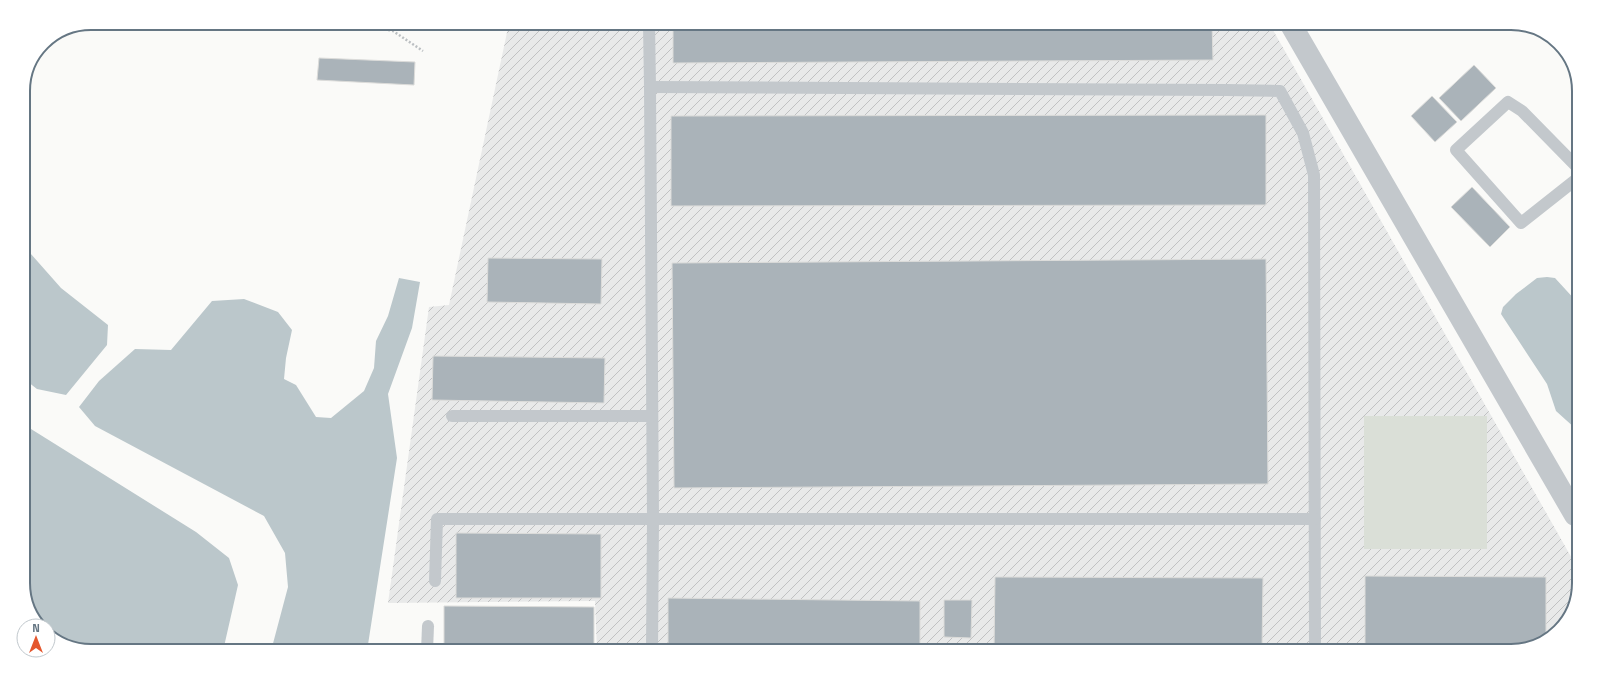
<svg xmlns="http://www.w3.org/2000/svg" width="1602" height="674" font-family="'Titillium Web',sans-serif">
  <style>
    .industrial { fill: url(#industrial-furrows) }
    .pitch { fill: #dadfd7 }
    .water { fill: #bbc7cb }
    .building { fill: #aab3b9; stroke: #dcdcda }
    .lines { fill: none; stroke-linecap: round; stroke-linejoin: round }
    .path { stroke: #bbbfc2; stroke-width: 2.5; stroke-dasharray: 2 2; stroke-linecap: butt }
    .lane { stroke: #c3c8cc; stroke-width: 12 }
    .street { stroke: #c3c8cc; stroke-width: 22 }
    .rim { fill: none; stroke: #657683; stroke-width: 2 }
  </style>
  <defs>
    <pattern id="industrial-furrows" width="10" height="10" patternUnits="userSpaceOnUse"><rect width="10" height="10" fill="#e8e9e9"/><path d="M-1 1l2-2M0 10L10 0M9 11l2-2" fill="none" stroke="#c0c1c2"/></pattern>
  </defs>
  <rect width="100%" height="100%" fill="#fafaf8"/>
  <polygon class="industrial" points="509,23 1269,23 1574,562 1574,609 1549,639 1511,651 597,651 595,601 388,603 429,307 449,305"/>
  <rect class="pitch" x="1364" y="416" width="123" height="133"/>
  <g class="water">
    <polygon points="23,245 61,288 108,325 107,345 66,395 37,389 23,378"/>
    <polygon points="1547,277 1555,278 1577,302 1576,429 1556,411 1547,384 1501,314 1503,307 1516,294 1537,278"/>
    <polygon points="399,278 420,282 412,328 388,394 397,458 367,651 271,651 288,587 285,553 264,516 95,426 79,407 99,381 135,349 171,350 212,301 244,299 278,312 292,330 286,358 284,379 296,385 316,417 331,418 364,391 374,368 376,341 388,316"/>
    <polygon points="23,424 196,532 229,558 238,585 223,651 91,651 65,646 48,632 48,626 40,626 37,624 23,587"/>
  </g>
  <g class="building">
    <polygon points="673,23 1212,23 1213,60 673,63"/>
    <polygon points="319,58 415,62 414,85 317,80"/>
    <polygon points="1474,65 1496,88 1461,121 1439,98"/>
    <polygon points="1432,96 1457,122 1435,142 1411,116"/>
    <polygon points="1266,115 1266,205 671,206 671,116"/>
    <polygon points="1472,187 1510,227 1490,247 1451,207"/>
    <polygon points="488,258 602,259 601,304 487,302"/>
    <polygon points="1266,259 1268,484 674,488 672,263"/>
    <polygon points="433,356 605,358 604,403 432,400"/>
    <polygon points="456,533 601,534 601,598 456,598"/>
    <polygon points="1365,576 1546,577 1546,640 1511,651 1365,651"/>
    <polygon points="995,577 1263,578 1262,651 994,651"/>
    <polygon points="668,598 920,601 920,651 668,651"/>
    <polygon points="944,600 972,600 971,638 944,637"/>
    <polygon points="444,606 594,607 594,651 444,651"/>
  </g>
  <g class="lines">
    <polyline class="path" points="357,23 393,31 423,51"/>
    <g class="lane">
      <polyline points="649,23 650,87 653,519 652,651"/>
      <polyline points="650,87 1226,90 1280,91 1303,133 1314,175 1315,651"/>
      <polyline points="1578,178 1521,223 1456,150 1508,102 1522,111 1578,168"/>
      <polyline points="452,416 652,416"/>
      <polyline points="435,581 437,519 1315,519"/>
      <polyline points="427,651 428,626"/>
    </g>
    <polyline class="street" points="1290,23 1575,515"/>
  </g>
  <path d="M0 0H1602V674H0ZM91 30H1511A61 61 0 0 1 1572 91V583A61 61 0 0 1 1511 644H91A61 61 0 0 1 30 583V91A61 61 0 0 1 91 30Z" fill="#fff" fill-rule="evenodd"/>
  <path class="rim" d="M91 30H1511A61 61 0 0 1 1572 91V583A61 61 0 0 1 1511 644H91A61 61 0 0 1 30 583V91A61 61 0 0 1 91 30Z"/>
  <g transform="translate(36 638)"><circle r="19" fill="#ffffff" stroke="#c1c8cd"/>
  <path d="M0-3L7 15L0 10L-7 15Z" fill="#e4572e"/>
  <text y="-6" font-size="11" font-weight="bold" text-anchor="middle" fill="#657683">N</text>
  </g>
</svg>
